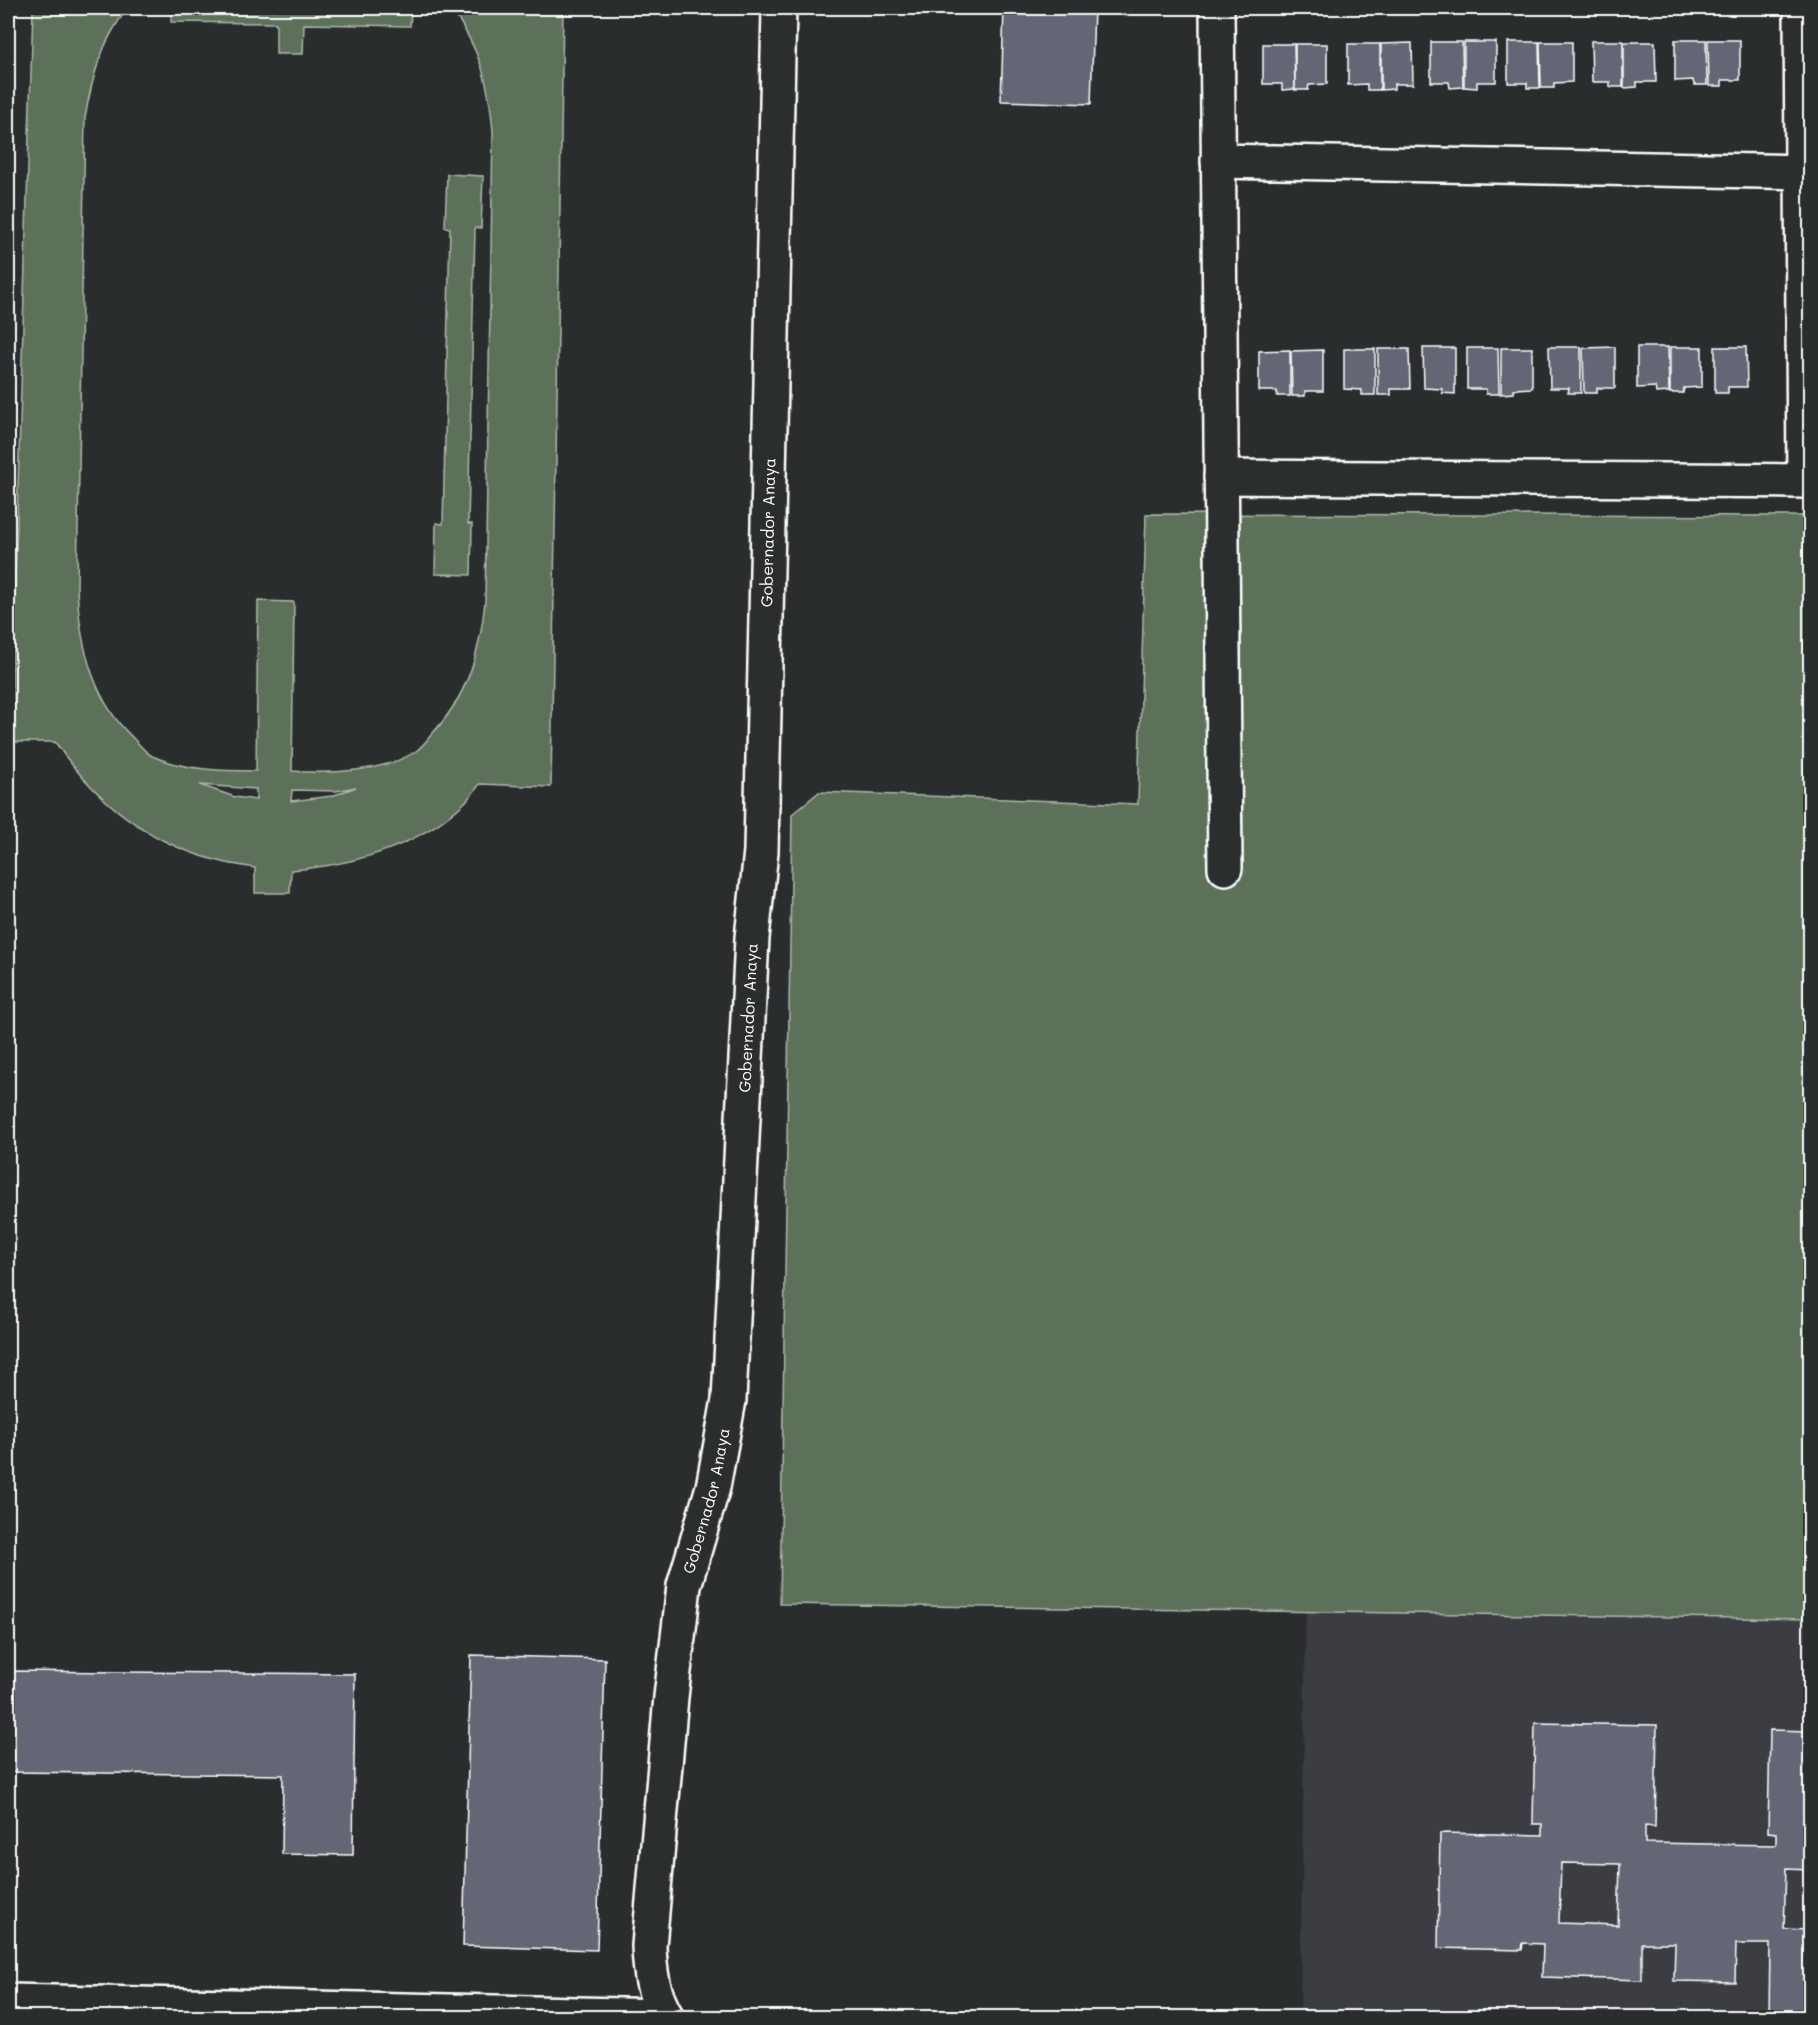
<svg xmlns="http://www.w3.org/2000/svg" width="1818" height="2025" font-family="Mali,sans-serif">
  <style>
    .built { fill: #3b3e43 }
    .green { fill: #5d715a; stroke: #aeb8ac; stroke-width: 1.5; fill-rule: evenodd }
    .building { fill: #636675; stroke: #fff; stroke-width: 1.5; fill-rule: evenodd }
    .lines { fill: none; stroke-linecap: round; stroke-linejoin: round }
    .minor-casing { stroke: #fff; stroke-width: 38 }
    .minor { stroke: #2a2d2e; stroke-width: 33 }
    .labels { text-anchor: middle; stroke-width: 5; stroke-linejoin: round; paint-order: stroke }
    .street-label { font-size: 16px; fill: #fff; stroke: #2a2d2e }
  </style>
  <rect width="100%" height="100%" fill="#2a2d2e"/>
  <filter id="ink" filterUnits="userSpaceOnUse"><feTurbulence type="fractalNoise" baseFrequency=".0167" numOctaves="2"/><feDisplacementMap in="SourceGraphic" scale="12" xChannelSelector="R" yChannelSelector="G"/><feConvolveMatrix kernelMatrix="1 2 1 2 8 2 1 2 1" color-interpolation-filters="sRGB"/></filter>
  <g filter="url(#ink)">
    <polygon class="built" points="1306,1611 1810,1619 1810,2017 1300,2018"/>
    <g class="green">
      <path d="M33,8H128C102,40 92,77 85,118L77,586C79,641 91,698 132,737C138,743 145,752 152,756C184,770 221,771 256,771L258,601L294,602L292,771C327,774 386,772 416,751C422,747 427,740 432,734C468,695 480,653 485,601L493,132C489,81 480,50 451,8H563L551,787L480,784C474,791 469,799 462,805C415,848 353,865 291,870L290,893H255V868C243,866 230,864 219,861C149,844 95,800 55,742H10ZM200,785L256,789V800L235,797ZM356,787L332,796L291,801L292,790L336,791Z"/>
      <polygon points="171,8 276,10 277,8 304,8 304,10 411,12 410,26 304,24 303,54 276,54 276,23 171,22"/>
      <polygon points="447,174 483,176 481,228 475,228 468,524 472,524 471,575 435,574 436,523 443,524 450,228 445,227"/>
      <polygon points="1146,514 1810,516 1810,1619 780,1604 792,814 819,792 1138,804"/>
    </g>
    <g class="building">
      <polygon points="1004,8 1094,8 1091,104 1001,101"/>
      <polygon points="1675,40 1706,40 1707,85 1694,85 1693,80 1675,81"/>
      <polygon points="1708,40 1740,40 1740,80 1722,80 1722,86 1709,86"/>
      <polygon points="1591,41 1623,41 1623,87 1610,87 1610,82 1592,82"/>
      <polygon points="1431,42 1462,42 1463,87 1450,88 1449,82 1431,82"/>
      <polygon points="1464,42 1496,42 1496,82 1477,82 1477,88 1464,87"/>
      <polygon points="1508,42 1539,42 1540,88 1527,88 1527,83 1508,83"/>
      <polygon points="1540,42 1572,42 1572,82 1554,83 1554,88 1541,88"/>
      <polygon points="1624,42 1655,42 1656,82 1637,82 1637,87 1624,88"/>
      <polygon points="1412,43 1413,84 1394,84 1394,89 1381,90 1381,44"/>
      <polygon points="1263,44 1294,44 1295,89 1282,90 1282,84 1263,84"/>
      <polygon points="1295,44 1327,44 1327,84 1309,85 1308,90 1295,90"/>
      <polygon points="1348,44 1380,44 1380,90 1367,90 1367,84 1348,85"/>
      <polygon points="1549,347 1581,347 1581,393 1568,393 1569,388 1550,388"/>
      <polygon points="1615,347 1615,388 1597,388 1597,393 1584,393 1583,348"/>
      <polygon points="1637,347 1668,347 1669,392 1656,393 1655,387 1637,388"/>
      <polygon points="1670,347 1702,347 1702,387 1684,388 1683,393 1670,393"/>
      <polygon points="1715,347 1746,347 1747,387 1728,387 1728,393 1715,393"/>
      <polygon points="1423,348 1455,348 1455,394 1442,393 1442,389 1424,388"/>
      <polygon points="1467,348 1498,348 1499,394 1486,394 1486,389 1467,389"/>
      <polygon points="1501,348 1532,348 1532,388 1514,389 1514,393 1501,394"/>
      <polygon points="1344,349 1375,349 1375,395 1362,395 1362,390 1344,389"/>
      <polygon points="1378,349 1409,349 1410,389 1391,389 1391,395 1378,395"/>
      <polygon points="1290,350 1290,396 1277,396 1277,391 1259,391 1259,351"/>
      <polygon points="1323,350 1323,391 1305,391 1305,396 1292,396 1291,351"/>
      <polygon points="471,1655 605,1659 597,1950 463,1946"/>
      <polygon points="8,1671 355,1674 353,1855 282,1854 283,1775 8,1772"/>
      <path d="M1535,1723L1657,1725L1655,1827L1645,1826V1843L1776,1845V1833L1768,1832L1770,1730L1810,1731V1869L1786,1868L1784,1929L1810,1930V2018H1769L1770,1944H1736L1735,1982L1674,1981L1675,1943H1642V1980L1542,1977L1543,1944L1523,1943L1522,1950L1438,1948L1440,1833L1542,1835V1824H1533ZM1561,1863L1620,1864L1618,1925L1559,1923Z"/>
    </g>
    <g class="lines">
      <g class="minor-casing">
        <g id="minor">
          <polyline points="1217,8 1225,868"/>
          <polyline points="1801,8 1804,481"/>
          <polyline points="1218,161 1810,172"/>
          <polyline points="1221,477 1810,481"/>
          <polyline points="8,2001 666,2016"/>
          <path id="s1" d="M667,2018C653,1994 650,1973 649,1946L671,1697L684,1586L713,1487L729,1400L752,938L761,851L779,8"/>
        </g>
      </g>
      <use href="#minor" class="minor"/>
    </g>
  </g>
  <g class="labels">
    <g class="street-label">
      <text dy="6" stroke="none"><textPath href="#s1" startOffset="1497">Gobernador Anaya</textPath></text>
      <text dy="6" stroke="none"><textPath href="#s1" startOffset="1011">Gobernador Anaya</textPath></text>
      <text dy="6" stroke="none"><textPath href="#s1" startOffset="525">Gobernador Anaya</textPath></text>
    </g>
  </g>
  <rect width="1818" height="2025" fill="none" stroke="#2a2d2e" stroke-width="30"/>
  <rect x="15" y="15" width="1788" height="1995" fill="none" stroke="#fff" stroke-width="2" filter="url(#ink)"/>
</svg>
